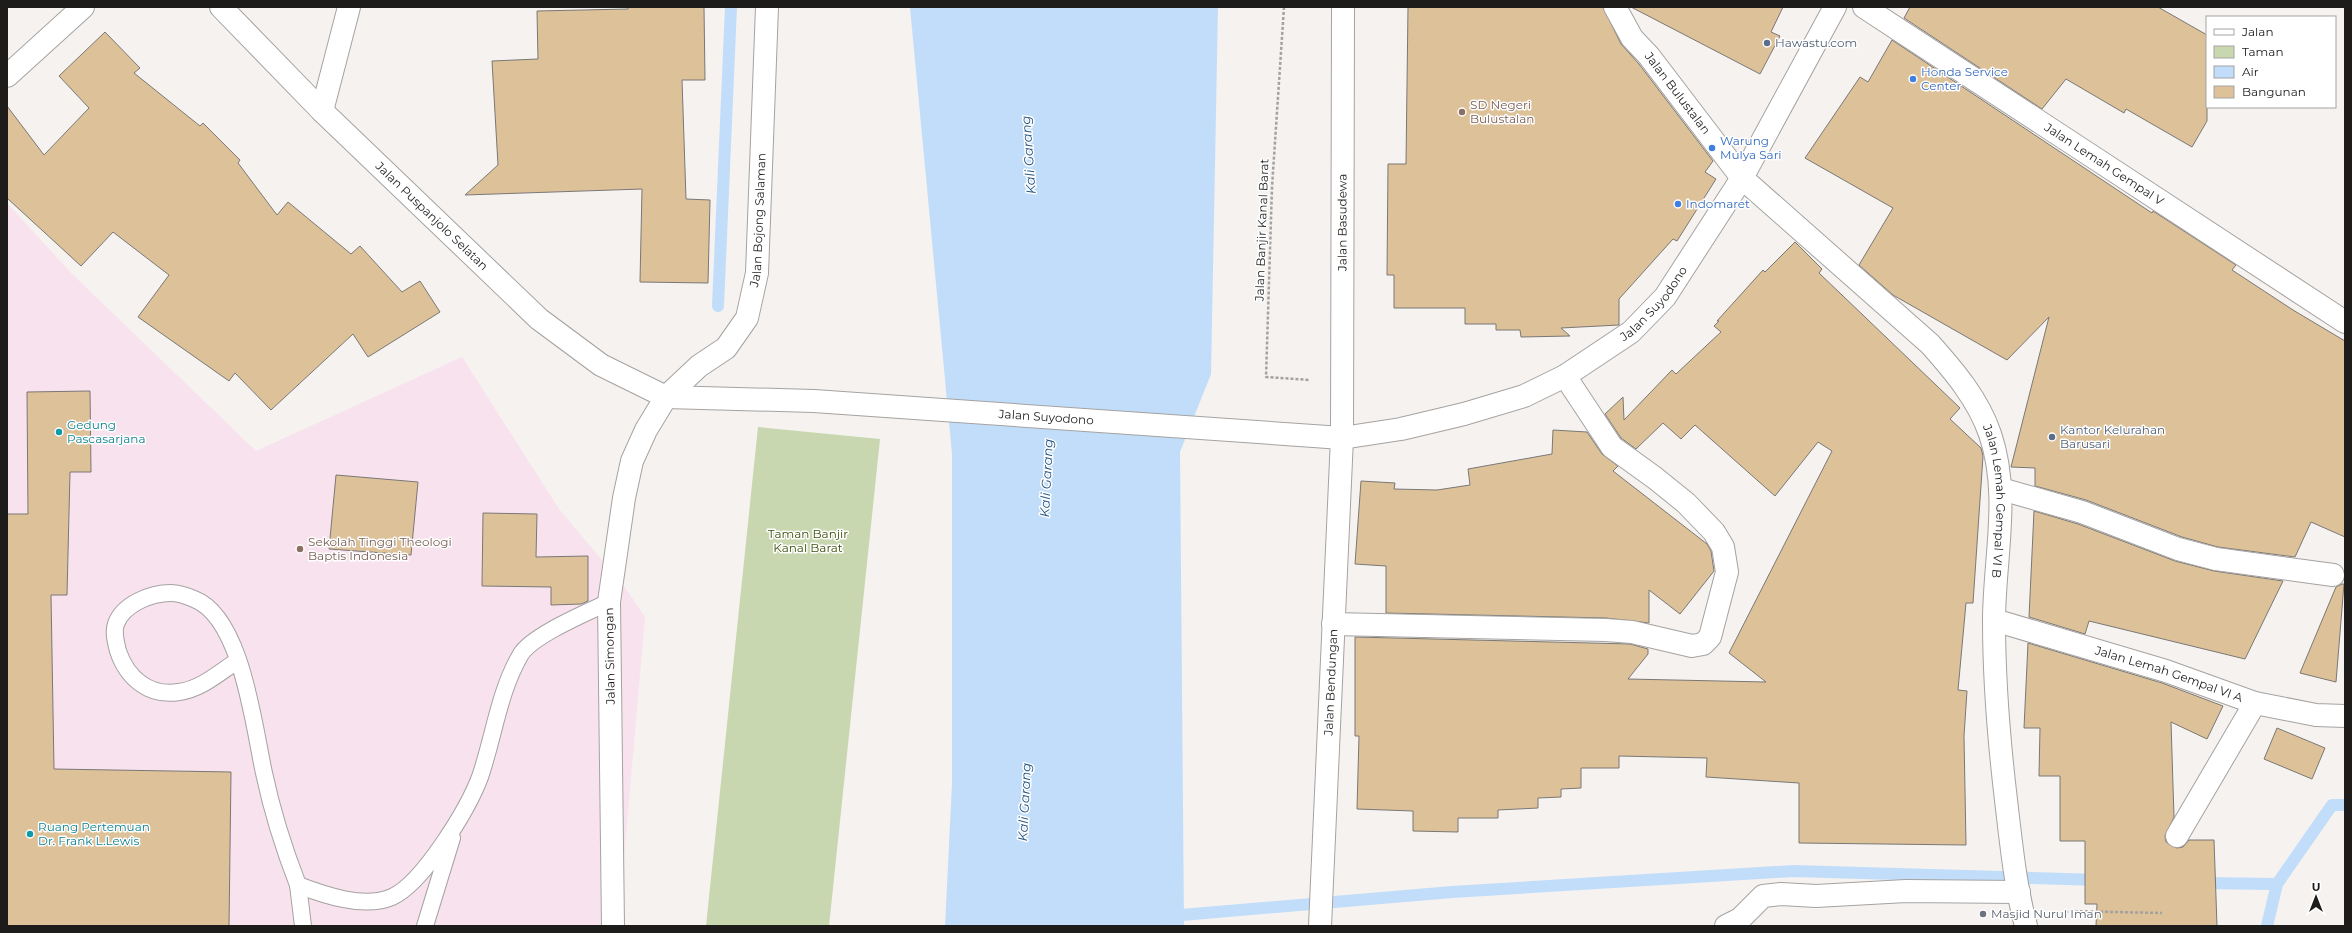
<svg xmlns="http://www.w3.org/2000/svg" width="2352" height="933" font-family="Montserrat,sans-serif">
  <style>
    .education { fill: #f8e2ee }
    .green { fill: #c8d7af }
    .water { fill: #c1ddf9 }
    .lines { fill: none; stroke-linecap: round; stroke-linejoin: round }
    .stream { stroke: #c1ddf9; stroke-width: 12 }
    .building { fill: #ddc199; stroke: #7a7876 }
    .service-casing { stroke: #a5a3a1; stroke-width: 18 }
    .minor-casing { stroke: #a5a3a1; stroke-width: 24 }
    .tertiary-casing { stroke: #a5a3a1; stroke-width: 24 }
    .path { stroke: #a4a1a0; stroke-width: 2.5; stroke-dasharray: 3 2; stroke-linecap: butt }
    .service { stroke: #fff; stroke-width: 16 }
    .minor { stroke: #fff; stroke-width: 22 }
    .tertiary { stroke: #fff; stroke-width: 22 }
    .service-dot { fill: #5c6f8a; stroke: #fff; stroke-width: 1.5 }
    .shop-dot { fill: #3f7fe0; stroke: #fff; stroke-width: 1.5 }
    .education-dot { fill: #8d6e63; stroke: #fff; stroke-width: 1.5 }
    .culture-dot { fill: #0f9aa8; stroke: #fff; stroke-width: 1.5 }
    .worship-dot { fill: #6b7280; stroke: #fff; stroke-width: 1.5 }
    .labels { text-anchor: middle; stroke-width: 3; stroke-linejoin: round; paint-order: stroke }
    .service-label { font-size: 12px; fill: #4e5e75; stroke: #fff; text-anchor: start }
    .shop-label { font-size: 12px; fill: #366cbe; stroke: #fff; text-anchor: start }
    .street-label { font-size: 12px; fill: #1d1c1b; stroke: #fff }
    .education-label { font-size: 12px; fill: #785e54; stroke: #fff; text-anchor: start }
    .culture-label { font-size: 12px; fill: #0d838f; stroke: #fff; text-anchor: start }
    .park-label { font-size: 12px; fill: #3b4e0a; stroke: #fff }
    .worship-label { font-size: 12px; fill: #5b616d; stroke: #fff; text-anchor: start }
    .water-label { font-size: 13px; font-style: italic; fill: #235482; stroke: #fff }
  </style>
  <rect width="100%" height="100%" fill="#f5f2f0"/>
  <polygon class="education" points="7,203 71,273 256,451 462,357 559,509 626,589 645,617 618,926 7,926"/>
  <polygon class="green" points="758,427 880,439 829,926 706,926"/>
  <polygon class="water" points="910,7 1218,7 1211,374 1180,452 1184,926 945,926 952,784 952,454"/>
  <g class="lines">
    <g class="stream">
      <polyline points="718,306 731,7"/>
      <polyline points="2200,883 2277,884 2332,805 2345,805"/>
      <polyline points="1170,916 1452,892 1794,871 2100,880"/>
      <polyline points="2267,926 2277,884"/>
    </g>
  </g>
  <g class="building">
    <polygon points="628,7 704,7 705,80 682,80 686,199 710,200 708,283 640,282 642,189 465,195 498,165 492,61 538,59 537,11 628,9"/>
    <polygon points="1408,7 1603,7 1621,44 1639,64 1713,161 1705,172 1716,179 1677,241 1673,239 1619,299 1619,325 1561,328 1570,336 1521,337 1520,330 1496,330 1496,324 1465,324 1465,308 1394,308 1394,275 1387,275 1388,164 1406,164"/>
    <polygon points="1631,7 1783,7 1771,32 1780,36 1760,74"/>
    <polygon points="1910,7 2158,7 2207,35 2207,121 2192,147 2126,109 2124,113 2066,79 2042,109 1904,18"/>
    <polygon points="105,32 140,68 134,73 200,126 203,123 240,160 238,163 277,215 288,202 351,254 360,246 402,292 420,281 440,312 368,357 353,334 271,410 235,373 229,381 138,317 169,275 113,232 81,266 7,198 7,106 44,155 89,108 59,76"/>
    <polygon points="1892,40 2152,213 2153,211 2236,265 2232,270 2293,310 2345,341 2345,537 2311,522 2295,557 2218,547 2182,537 2086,500 2035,486 2035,468 2011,467 2049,317 2007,360 1893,295 1859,265 1893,208 1805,158 1860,77 1868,82"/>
    <polygon points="1795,242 1822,269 1819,273 1960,408 1950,419 1981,448 1983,456 1973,603 1966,603 1958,690 1967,691 1964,736 1966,845 1799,843 1799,783 1706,777 1707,758 1619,756 1619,768 1581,768 1581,788 1561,789 1561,797 1538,798 1538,808 1498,810 1498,818 1458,818 1458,832 1413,831 1413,811 1357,809 1359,736 1355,736 1355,637 1630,644 1648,649 1648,654 1628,679 1766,682 1729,653 1832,451 1818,442 1775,496 1695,425 1681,439 1663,423 1636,449 1621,438 1605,414 1623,397 1624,420 1672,370 1676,374 1721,332 1714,326 1719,321 1717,321 1763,270 1765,272"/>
    <polygon points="90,391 91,472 70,472 67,595 51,595 54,769 231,772 229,926 7,926 7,514 28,514 27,392"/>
    <polygon points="1553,430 1587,432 1602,454 1618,466 1613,471 1707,544 1711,551 1714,571 1680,614 1649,590 1649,623 1606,618 1386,613 1386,566 1355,564 1361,481 1395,483 1394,489 1437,490 1470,485 1468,469 1552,454"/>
    <polygon points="336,475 418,482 411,555 329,549"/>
    <polygon points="2034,511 2078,524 2175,561 2214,571 2283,581 2245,659 2089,621 2085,634 2029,617"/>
    <polygon points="483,513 537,514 536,557 588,556 588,601 581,604 551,605 551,587 482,586"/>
    <polygon points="2342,584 2344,584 2336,682 2300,673 2336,587"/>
    <polygon points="2028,643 2162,683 2223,706 2207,739 2171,722 2174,817 2165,836 2166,842 2177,848 2183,847 2189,840 2214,840 2217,926 2096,926 2097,904 2085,904 2085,841 2060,841 2060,776 2039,776 2040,728 2024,728"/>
    <polygon points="2277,728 2325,748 2312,779 2264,759"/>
  </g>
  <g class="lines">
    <g class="service-casing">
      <g id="service">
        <path d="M237,661C219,673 201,689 179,692C149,697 127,678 118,651C116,643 113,632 116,624C123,604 151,593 171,593C179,593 187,596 194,599C242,617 254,728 264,773C272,811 284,849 298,885C324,895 364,909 392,897C423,883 468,809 480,777C494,736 499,691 521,654C533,635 588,612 609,602"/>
        <polyline points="298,885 303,926"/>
        <polyline points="425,926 452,838"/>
      </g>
    </g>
    <g class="minor-casing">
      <g id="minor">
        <path id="s1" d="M1615,7L1632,38L1649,56L1742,178L1930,344C1954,371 1978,399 1990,434C2011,495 1994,559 1994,621C1994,681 1999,741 2006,800C2011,842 2015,885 2026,926"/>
        <path id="s2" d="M1864,7L2345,322"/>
        <polyline points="7,76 83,7"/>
        <polyline points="322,111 349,7"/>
        <polyline points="2001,489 2082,512 2178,549 2216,559 2333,575"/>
        <path id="s3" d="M1994,620L2166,671L2255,703L2316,715L2345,716"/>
        <polyline points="1333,624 1606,630 1632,632 1692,646 1703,644 1710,637 1727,572 1723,547 1714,532 1686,503 1655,478 1612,447 1565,376"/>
        <polyline points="2177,836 2255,703"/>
        <polyline points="1726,926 1740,919 1763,896 1781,894 1816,896 1906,891 2019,892"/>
      </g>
    </g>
    <g class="tertiary-casing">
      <g id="tertiary">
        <path id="s4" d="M221,7L322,111L539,319L601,365L666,397L814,401L1342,438L1401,429L1464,414L1524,396L1565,376L1631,332L1665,297L1742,178L1835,7"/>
        <path id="s5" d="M613,926L609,602L624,498L632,461L646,430L666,397L699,366L726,348L747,318L757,273L767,7"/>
        <path id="s6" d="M1320,926L1342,438L1343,7"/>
      </g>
    </g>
    <g class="path">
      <polyline points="1284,7 1272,187 1266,377 1310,380"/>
      <polyline points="2056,916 2069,911 2162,913"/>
    </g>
    <use href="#service" class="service"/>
    <use href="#minor" class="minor"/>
    <use href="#tertiary" class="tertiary"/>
  </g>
  <g class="service-dot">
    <circle cx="1767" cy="43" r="4"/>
    <circle cx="2052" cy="437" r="4"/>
  </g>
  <g class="shop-dot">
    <circle cx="1913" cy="79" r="4"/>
    <circle cx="1712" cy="148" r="4"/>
    <circle cx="1678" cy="204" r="4"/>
  </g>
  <g class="education-dot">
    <circle cx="1462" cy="112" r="4"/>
    <circle cx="300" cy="549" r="4"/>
  </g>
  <g class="culture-dot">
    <circle cx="59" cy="432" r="4"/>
    <circle cx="30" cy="834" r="4"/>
  </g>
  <circle class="worship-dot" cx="1983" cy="914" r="4"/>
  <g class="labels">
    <g class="service-label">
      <text x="1775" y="47">Hawastu.com</text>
      <text x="2060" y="434">Kantor Kelurahan<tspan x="2060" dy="14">Barusari</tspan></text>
    </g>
    <g class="shop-label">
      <text x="1921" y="76">Honda Service<tspan x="1921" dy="14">Center</tspan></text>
      <text x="1720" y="145">Warung<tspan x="1720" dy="14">Mulya Sari</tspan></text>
      <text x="1686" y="208">Indomaret</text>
    </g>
    <g class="street-label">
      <text dy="4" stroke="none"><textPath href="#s1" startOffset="107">Jalan Bulustalan</textPath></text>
      <text dy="4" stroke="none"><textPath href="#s2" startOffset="287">Jalan Lemah Gempal V</textPath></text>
      <text dy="4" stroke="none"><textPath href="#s4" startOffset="297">Jalan Puspanjolo Selatan</textPath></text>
      <text dy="4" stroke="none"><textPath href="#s5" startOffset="753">Jalan Bojong Salaman</textPath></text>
      <text dy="4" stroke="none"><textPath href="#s6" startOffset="704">Jalan Basudewa</textPath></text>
      <text transform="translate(1262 230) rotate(-88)" y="4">Jalan Banjir Kanal Barat</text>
      <text dy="4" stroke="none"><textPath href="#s4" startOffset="1621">Jalan Suyodono</textPath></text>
      <text dy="4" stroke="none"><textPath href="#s4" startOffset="976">Jalan Suyodono</textPath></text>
      <text dy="4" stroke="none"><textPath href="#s1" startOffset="641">Jalan Lemah Gempal VI B</textPath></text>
      <text transform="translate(610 656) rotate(-91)" y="4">Jalan Simongan</text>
      <text dy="4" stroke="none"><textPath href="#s3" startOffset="183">Jalan Lemah Gempal VI A</textPath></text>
      <text dy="4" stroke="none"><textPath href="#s6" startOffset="244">Jalan Bendungan</textPath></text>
    </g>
    <g class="education-label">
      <text x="1470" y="109">SD Negeri<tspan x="1470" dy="14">Bulustalan</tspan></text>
      <text x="308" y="546">Sekolah Tinggi Theologi<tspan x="308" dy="14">Baptis Indonesia</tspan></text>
    </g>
    <g class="culture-label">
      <text x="67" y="429">Gedung<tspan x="67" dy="14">Pascasarjana</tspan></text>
      <text x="38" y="831">Ruang Pertemuan<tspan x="38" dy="14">Dr. Frank L.Lewis</tspan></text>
    </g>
    <g class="park-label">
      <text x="808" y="538">Taman Banjir<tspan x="808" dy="14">Kanal Barat</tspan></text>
    </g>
    <g class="worship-label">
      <text x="1991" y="918">Masjid Nurul Iman</text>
    </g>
    <g class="water-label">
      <text transform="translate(1028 155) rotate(-94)" y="5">Kali Garang</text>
      <text transform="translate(1046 478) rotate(-87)" y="5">Kali Garang</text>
      <text transform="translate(1024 802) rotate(-87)" y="5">Kali Garang</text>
    </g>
  </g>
  <rect width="2352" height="933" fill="none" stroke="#1d1c1b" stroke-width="16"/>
  <rect x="2206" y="16" width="130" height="92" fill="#ffffff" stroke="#a5a4a4"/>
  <rect x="2214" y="29" width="20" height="6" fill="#ffffff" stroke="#a5a4a4"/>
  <text x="2242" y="36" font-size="12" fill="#1d1c1b">Jalan</text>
  <rect x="2214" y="46" width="20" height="12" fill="#c8d7af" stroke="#a5a4a4"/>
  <text x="2242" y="56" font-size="12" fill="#1d1c1b">Taman</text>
  <rect x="2214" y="66" width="20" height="12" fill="#c1ddf9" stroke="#a5a4a4"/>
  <text x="2242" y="76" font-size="12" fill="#1d1c1b">Air</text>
  <rect x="2214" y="86" width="20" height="12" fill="#ddc199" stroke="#a5a4a4"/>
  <text x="2242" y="96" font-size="12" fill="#1d1c1b">Bangunan</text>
  <g transform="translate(2316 897)" stroke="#ffffff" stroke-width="3" paint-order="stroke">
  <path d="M0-3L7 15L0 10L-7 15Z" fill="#1d1c1b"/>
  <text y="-6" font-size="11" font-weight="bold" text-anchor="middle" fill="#1d1c1b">U</text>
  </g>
</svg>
